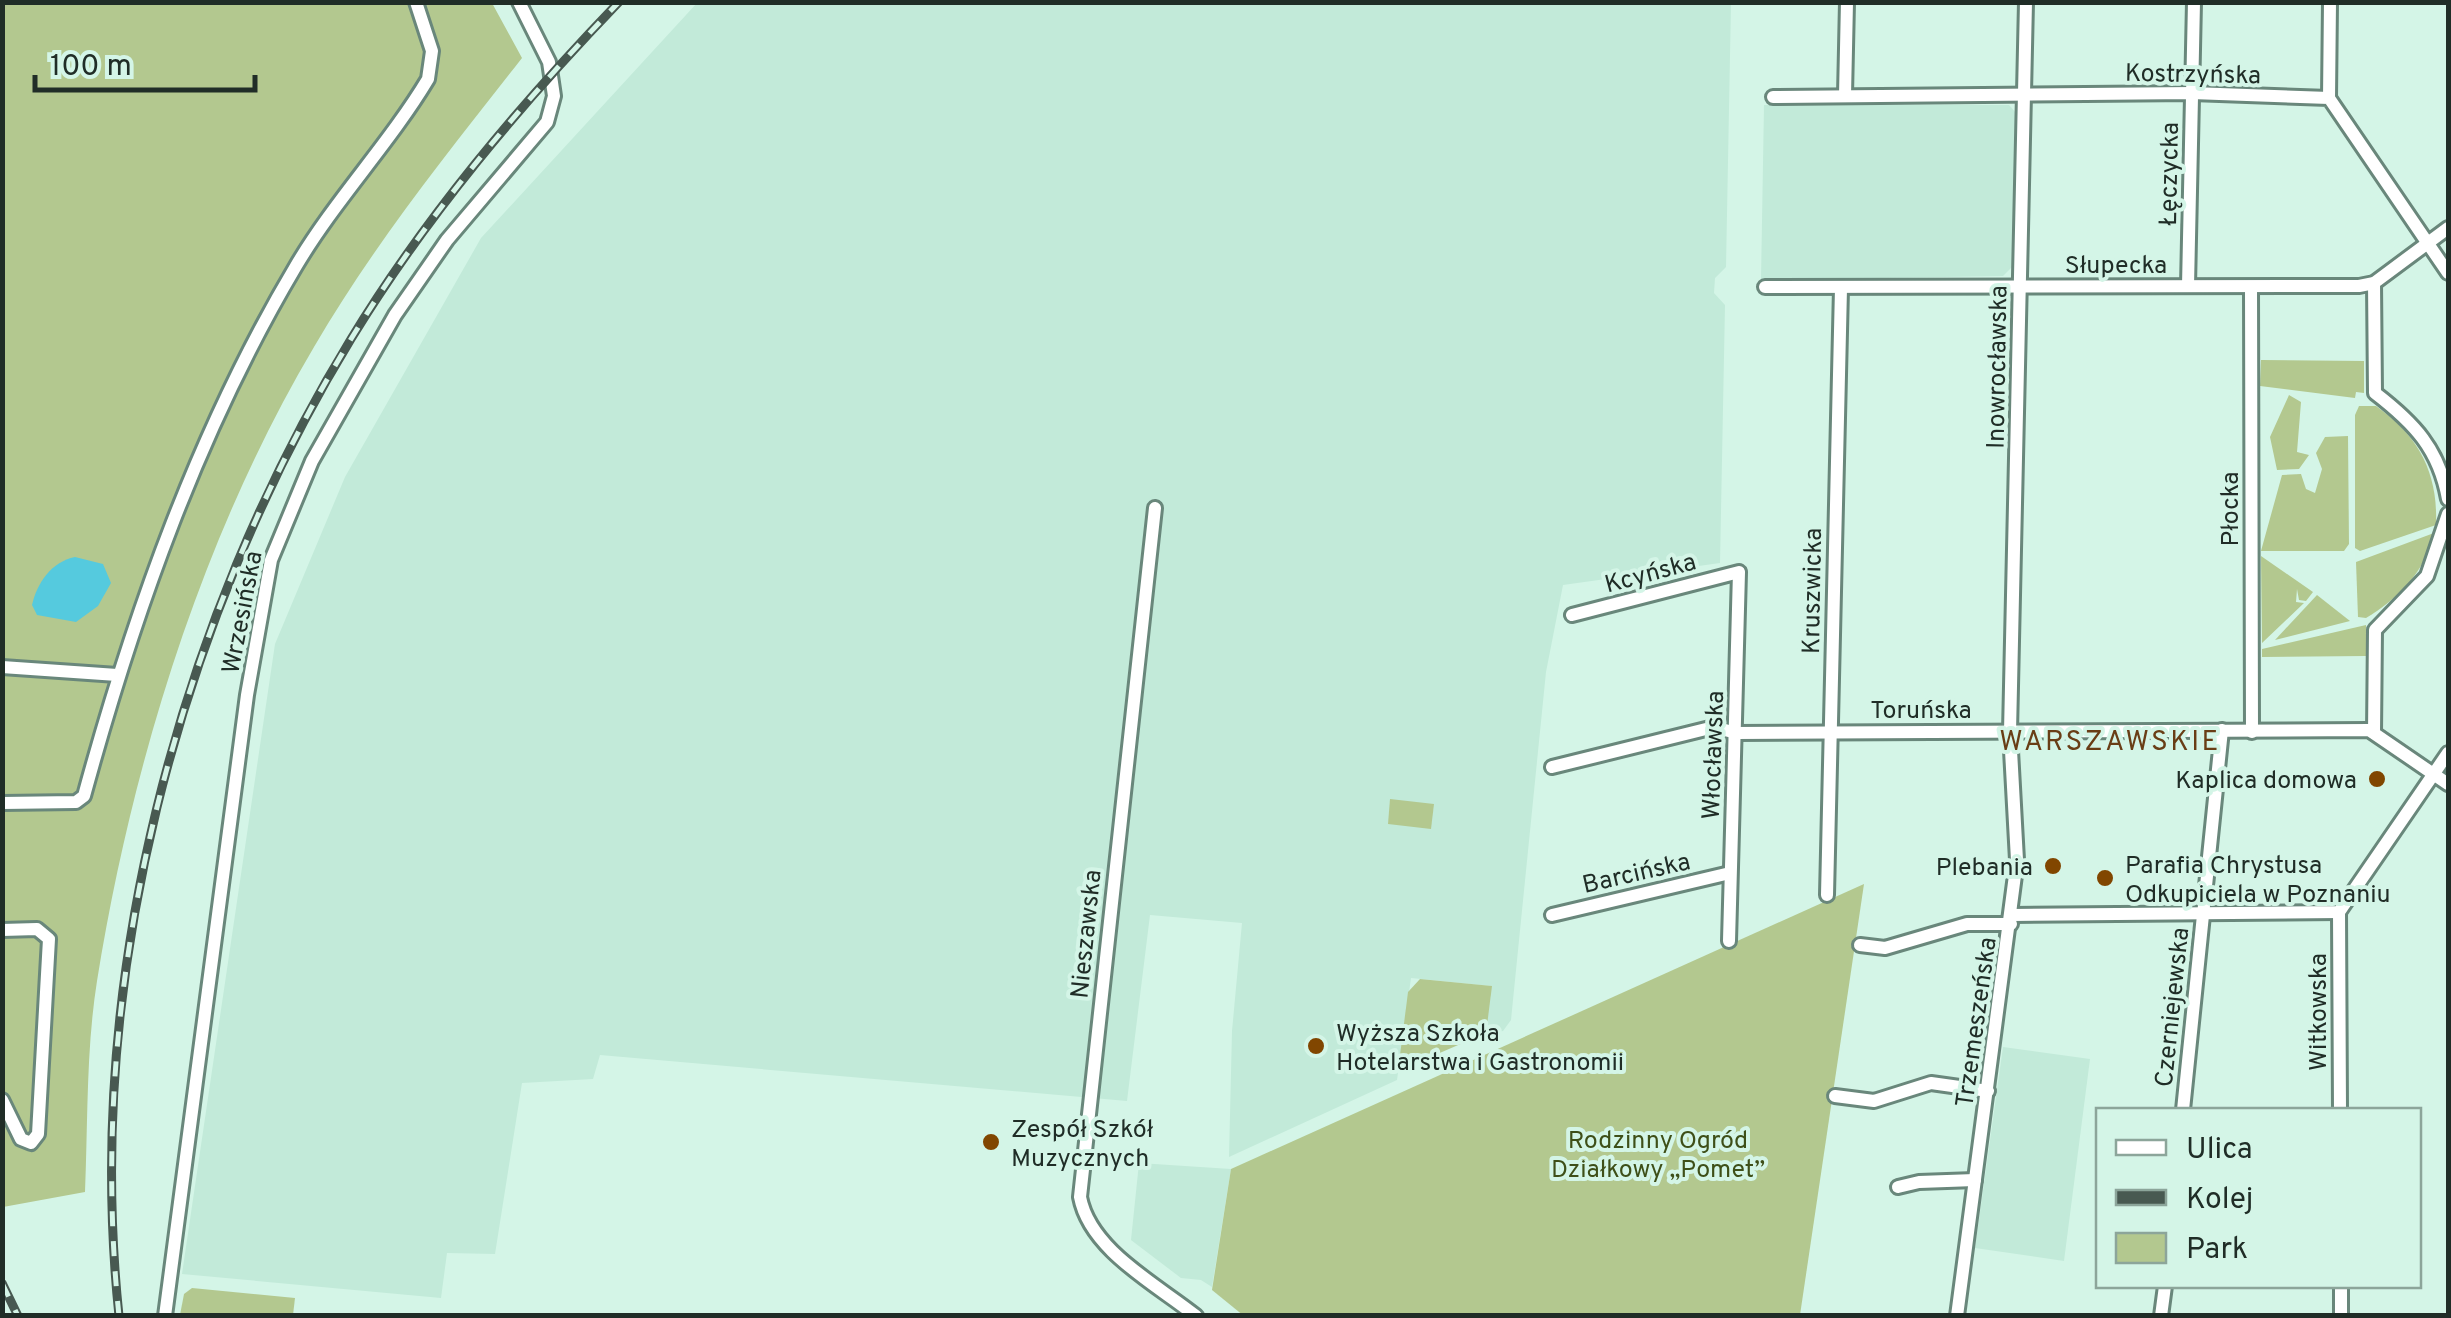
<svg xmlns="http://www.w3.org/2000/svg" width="2451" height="1318" font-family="Overpass,sans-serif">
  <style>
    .built { fill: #c2ead9 }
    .green { fill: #b3c88f }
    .water { fill: #55cade }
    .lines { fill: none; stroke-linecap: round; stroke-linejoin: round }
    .minor-casing { stroke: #69877b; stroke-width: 18 }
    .minor { stroke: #fff; stroke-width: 12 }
    .rail-casing { stroke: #485951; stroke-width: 9 }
    .rail { stroke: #d4f5e7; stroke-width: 5; stroke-dasharray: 15; stroke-linecap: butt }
    .poi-dot { fill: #814600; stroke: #d4f5e7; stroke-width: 4 }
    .labels { text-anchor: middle; stroke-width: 8; stroke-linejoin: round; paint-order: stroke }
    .street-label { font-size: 25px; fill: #202d27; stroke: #d4f5e7 }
    .poi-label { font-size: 25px; fill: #202d27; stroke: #d4f5e7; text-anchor: start }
    .park-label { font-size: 25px; fill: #3e4f18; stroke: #d4f5e7 }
    .neighbourhood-label { font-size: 28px; letter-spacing: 2.5px; fill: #693e16; stroke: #d4f5e7 }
  </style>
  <rect width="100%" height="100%" fill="#d4f5e7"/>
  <g class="built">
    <polygon points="697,3 1731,3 1726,267 1715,278 1714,293 1725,305 1720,563 1563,585 1546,672 1511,1020 1503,1031 1484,1036 1491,986 1411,978 1397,1080 1229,1157 1232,1031 1242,923 1150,915 1127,1101 600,1055 593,1079 522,1083 495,1254 447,1253 441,1298 182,1274 275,644 345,477 481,238"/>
    <polygon points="1764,105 2009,105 2017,114 2012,267 2003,276 1761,280"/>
    <polygon points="2003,1047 2090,1059 2064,1261 1975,1248"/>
    <polygon points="1139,1163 1231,1169 1212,1287 1201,1280 1181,1278 1131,1240"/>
  </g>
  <g class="green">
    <path d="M3,3H492L522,58C449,151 374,244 314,347C202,536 132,763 97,981C86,1050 88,1122 85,1192L3,1207Z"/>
    <polygon points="2261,360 2364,361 2364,393 2356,392 2355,398 2260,386"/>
    <polygon points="2289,395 2301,402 2297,452 2309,455 2299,469 2277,470 2270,437"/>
    <path d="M2359,406H2376C2419,436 2438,473 2436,525L2360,551L2355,548V415Z"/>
    <polygon points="2348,436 2349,544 2344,551 2261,551 2282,475 2301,474 2306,489 2315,493 2322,469 2316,453 2325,437"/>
    <path d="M2434,533C2425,572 2399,598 2366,618L2358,617L2356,562Z"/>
    <polygon points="2261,556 2313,592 2306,601 2299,600 2297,589 2296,602 2304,603 2262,643"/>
    <polygon points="2317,595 2350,621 2275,640"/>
    <polygon points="2366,625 2366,656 2262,657 2262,649"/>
    <polygon points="1390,799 1434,804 1431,829 1388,824"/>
    <polygon points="1864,884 1800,1315 1244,1316 1212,1290 1231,1169"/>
    <polygon points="1420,979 1492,986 1486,1033 1398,1071 1408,992"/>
    <polygon points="192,1288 295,1298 293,1315 180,1315 184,1294"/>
  </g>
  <path class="water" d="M75,557L103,564L111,583L98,606L76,622L37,615L32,605C37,583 51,562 75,557Z"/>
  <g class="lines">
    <g class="minor-casing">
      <g id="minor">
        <polyline points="1845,95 1847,2"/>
        <polyline points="1773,97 2192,93 2329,98 2448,273"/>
        <polyline points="2329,98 2330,2"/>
        <path d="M2374,283L2375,393C2414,423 2439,449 2448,499"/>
        <polyline points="2188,286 2194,2"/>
        <polyline points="1765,287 2359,286 2374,283 2448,228"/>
        <polyline points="2251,287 2252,732"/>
        <path d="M1155,508L1080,1197C1090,1250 1156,1284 1196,1316"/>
        <polyline points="1572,615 1739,572 1729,941"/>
        <polyline points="2,667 117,675"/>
        <polyline points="2374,733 2375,630 2427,576 2448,514"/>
        <polyline points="1552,767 1714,727 1736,733 2369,730 2448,784"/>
        <path d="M2,803L76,802L84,796C134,613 199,429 296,266C335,200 389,144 428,79L432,51L416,2"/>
        <polyline points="1827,895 1841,288"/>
        <polyline points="2339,912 2340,1110"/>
        <polyline points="1552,915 1730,873"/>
        <polyline points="2012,915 2339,912 2448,753"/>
        <polyline points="2,930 37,929 49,939 38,1134 31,1143 21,1139 2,1100"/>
        <polyline points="1860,945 1885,948 1967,924 2011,924"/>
        <polyline points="1835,1096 1874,1101 1931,1083 1988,1091"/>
        <polyline points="2183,1110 2222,730"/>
        <polyline points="1898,1187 1919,1182 1975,1180"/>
        <polyline points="2341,1286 2341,1316"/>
        <polyline points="165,1316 247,695 271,560 312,461 395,315 447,240 547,122 554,96 549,62 519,2"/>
        <polyline points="1957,1316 2017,860 2010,732 2026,2"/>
        <polyline points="2161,1316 2165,1286"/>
      </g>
    </g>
    <use href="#minor" class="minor"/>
    <g class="rail-casing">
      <g id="rail">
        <polyline points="2,1283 18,1316"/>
        <path d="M119,1316C84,981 177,624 351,339C426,216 519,106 619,2"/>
      </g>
    </g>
    <use href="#rail" class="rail"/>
  </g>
  <g class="poi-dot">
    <circle cx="2377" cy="779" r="10"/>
    <circle cx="2053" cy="866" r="10"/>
    <circle cx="2105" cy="878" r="10"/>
    <circle cx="1316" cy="1046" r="10"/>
    <circle cx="991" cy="1142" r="10"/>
  </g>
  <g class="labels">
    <g class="street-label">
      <text transform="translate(2193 73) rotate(1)" y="9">Kostrzyńska</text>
      <text transform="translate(2168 174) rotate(-89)" y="9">Łęczycka</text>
      <text x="2116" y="273">Słupecka</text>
      <text transform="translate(1996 367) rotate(-89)" y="9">Inowrocławska</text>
      <text transform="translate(2229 509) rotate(-90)" y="9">Płocka</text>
      <text transform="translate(1650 572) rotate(-15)" y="9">Kcyńska</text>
      <text transform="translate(1811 591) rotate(-89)" y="9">Kruszwicka</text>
      <text transform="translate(241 612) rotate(-79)" y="9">Wrzesińska</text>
      <text x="1921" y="718">Toruńska</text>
      <text transform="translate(1712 755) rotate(-88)" y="9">Włocławska</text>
      <text transform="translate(1636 872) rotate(-13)" y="9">Barcińska</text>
      <text transform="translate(1085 934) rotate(-84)" y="9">Nieszawska</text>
      <text transform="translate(2171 1007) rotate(-84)" y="9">Czerniejewska</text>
      <text transform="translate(2317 1012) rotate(-90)" y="9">Witkowska</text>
      <text transform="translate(1975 1022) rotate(-82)" y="9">Trzemeszeńska</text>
    </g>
    <g class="poi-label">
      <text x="2357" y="788" text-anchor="end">Kaplica domowa</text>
      <text x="2125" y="873">Parafia Chrystusa<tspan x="2125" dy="29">Odkupiciela w Poznaniu</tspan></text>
      <text x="2033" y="875" text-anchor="end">Plebania</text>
      <text x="1336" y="1041">Wyższa Szkoła<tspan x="1336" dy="29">Hotelarstwa i Gastronomii</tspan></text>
      <text x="1011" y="1137">Zespół Szkół<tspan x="1011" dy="29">Muzycznych</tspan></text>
    </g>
    <g class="park-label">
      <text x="1658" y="1148">Rodzinny Ogród<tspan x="1658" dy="29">Działkowy „Pomet”</tspan></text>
    </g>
    <g class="neighbourhood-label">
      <text x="2110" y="750">WARSZAWSKIE</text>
    </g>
  </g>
  <rect width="2451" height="1318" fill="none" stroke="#202d27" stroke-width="10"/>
  <rect x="2096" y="1108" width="325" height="180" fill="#d4f5e7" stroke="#8ca59a" stroke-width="2.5"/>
  <rect x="2116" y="1140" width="50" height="15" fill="#ffffff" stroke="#8ca59a" stroke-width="2.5"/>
  <text x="2186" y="1158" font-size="30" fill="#202d27">Ulica</text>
  <rect x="2116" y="1190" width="50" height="15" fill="#485951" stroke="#8ca59a" stroke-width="2.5"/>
  <text x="2186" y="1208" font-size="30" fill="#202d27">Kolej</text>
  <rect x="2116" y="1233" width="50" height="30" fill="#b3c88f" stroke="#8ca59a" stroke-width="2.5"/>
  <text x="2186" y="1258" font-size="30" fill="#202d27">Park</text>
  <path d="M35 75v15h220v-15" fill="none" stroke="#202d27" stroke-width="5"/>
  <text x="50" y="75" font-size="30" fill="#202d27" stroke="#d4f5e7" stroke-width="8" paint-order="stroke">100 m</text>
</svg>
